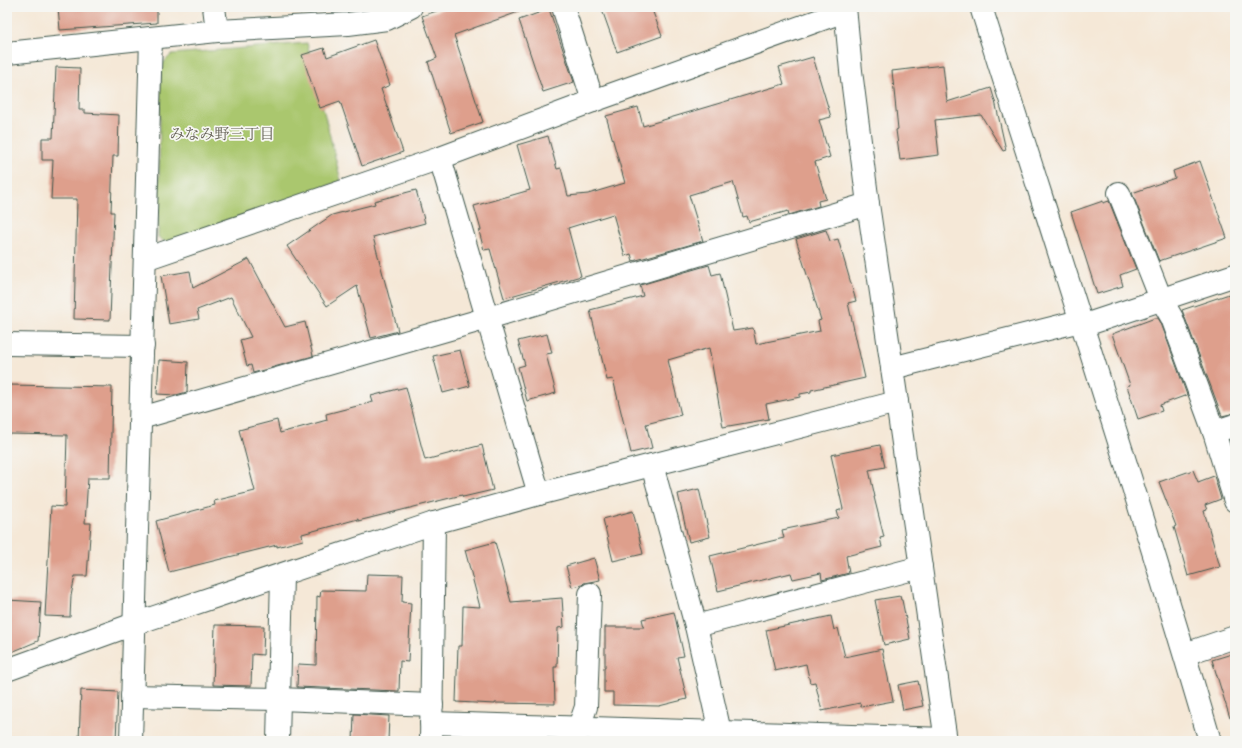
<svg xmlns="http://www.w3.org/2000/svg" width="1242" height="748" font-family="'IM FELL English','Noto Serif JP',serif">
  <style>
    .green { fill: #aac76e; stroke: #648251 }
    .building { fill: #de9f8c }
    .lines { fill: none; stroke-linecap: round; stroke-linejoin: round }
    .minor-casing { stroke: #3f574c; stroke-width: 24 }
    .minor { stroke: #fff; stroke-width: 22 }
    .labels { text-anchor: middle; stroke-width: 3.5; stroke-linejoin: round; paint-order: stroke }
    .neighbourhood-label { font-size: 15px; fill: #625f53; stroke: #f6f6f2 }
  </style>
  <rect width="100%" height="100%" fill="#f6f6f2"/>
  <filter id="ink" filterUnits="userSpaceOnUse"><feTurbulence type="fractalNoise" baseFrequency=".025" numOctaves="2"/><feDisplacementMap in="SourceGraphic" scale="8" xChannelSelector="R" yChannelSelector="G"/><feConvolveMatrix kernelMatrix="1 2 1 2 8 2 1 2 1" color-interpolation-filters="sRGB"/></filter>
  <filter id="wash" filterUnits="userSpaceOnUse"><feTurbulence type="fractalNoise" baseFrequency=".012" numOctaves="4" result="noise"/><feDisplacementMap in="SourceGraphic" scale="16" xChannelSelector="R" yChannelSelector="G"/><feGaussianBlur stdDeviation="0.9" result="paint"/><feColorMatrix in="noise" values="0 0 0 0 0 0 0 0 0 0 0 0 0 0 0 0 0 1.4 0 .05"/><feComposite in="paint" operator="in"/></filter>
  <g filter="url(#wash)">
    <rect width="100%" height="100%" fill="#f5e8d7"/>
    <polygon class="green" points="307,43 341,181 168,244 158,237 161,65 172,54"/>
    <g id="blocks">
      <g class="building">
        <polygon points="58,7 157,7 157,23 60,30"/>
        <polygon points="448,7 524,7 524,10 454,35 483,122 451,133 428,62 437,58 422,16"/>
        <polygon points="601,7 651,7 662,36 617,52"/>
        <polygon points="549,9 574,82 543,92 519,20"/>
        <polygon points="374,40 390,85 381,89 403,152 362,166 340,101 320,108 302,55 324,48 327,57"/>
        <polygon points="813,57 831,117 819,120 830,157 815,162 826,199 818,201 819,206 789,215 788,211 749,222 747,216 743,217 733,182 689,195 703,241 633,261 631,254 625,256 613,214 568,228 581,276 504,298 490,249 484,250 479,231 481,230 474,206 530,190 517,145 548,136 557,169 561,168 568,196 588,194 625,183 606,116 638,107 643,126 784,84 779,67"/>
        <polygon points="943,65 947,102 991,88 995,101 1006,150 1003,151 981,115 935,120 939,155 900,160 896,130 898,129 892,71"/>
        <polygon points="56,67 80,68 79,110 85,110 85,113 119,115 118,156 113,156 111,212 114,212 110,320 74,319 77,199 51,199 53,160 42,160 42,138 53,138"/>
        <polygon points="1200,161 1227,238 1159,261 1132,193 1175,178 1173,171"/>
        <polygon points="416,190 425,223 373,237 398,331 371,338 357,286 327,306 287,246 332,215 375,204 374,201"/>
        <polygon points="1103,201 1103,203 1109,201 1136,269 1120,275 1123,286 1097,294 1071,212"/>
        <polygon points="826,230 830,241 838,239 856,301 848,303 865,378 811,390 811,392 800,394 800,397 766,404 769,419 723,427 709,348 668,360 681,415 646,424 652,448 631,453 613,379 607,380 590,310 643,296 640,285 709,265 712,275 720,273 733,331 753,328 756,344 820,331 818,321 821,320 796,239"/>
        <polygon points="249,259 285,327 305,322 313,356 253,373 251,365 247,366 240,340 251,337 231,297 197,310 199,319 169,324 161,276 190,271 193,288"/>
        <polygon points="1235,292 1235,413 1222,416 1182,310"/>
        <polygon points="1155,318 1158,318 1161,323 1187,395 1160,405 1162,411 1138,419 1127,386 1130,385 1112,334"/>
        <polygon points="547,334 552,353 546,354 556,393 527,401 518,367 525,365 518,341"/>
        <polygon points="460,350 470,386 443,393 433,356"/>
        <polygon points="159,360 188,362 187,392 176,395 157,394"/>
        <polygon points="9,385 112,387 110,478 88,478 85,523 91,523 87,576 75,576 71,596 70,617 45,616 51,506 65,507 67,435 8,434"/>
        <polygon points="406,387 425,460 482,445 493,490 463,497 462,495 358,521 358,519 302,534 303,540 277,547 277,545 169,572 156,521 215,505 214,501 255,491 239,430 277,420 280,433 327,420 326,414 373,402 371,396"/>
        <polygon points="880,445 885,467 869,470 875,497 874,497 884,537 880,538 882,547 846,556 849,573 822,580 821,573 793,579 791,573 718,591 710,556 784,538 782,530 839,518 837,511 843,509 831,455"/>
        <polygon points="1193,470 1198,482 1214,476 1221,499 1205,505 1207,510 1204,511 1220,567 1188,576 1174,527 1176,526 1159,482"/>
        <polygon points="699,489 710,537 689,542 678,494"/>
        <polygon points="633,511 643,554 613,561 603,519"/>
        <polygon points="495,542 511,602 562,598 564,627 558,628 557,667 554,667 555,704 495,703 495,704 456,702 458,646 462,646 463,606 480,607 465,550"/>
        <polygon points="594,558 600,580 584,583 582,585 572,587 566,566"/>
        <polygon points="367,574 403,575 402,602 411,603 408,662 400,661 399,691 297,687 298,664 316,665 317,596 320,597 321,590 366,591"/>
        <polygon points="900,596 901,600 902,600 910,639 884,645 875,600"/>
        <polygon points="7,600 41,602 38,641 7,654"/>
        <polygon points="674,612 684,656 677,657 687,699 659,706 613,705 613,692 604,692 604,667 605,667 605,627 644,627 642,619"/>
        <polygon points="831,616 834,630 838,628 845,657 882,649 893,701 861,707 860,703 822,711 815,682 810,683 806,664 775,671 766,630"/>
        <polygon points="215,625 264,626 263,655 252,654 251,686 213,685"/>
        <polygon points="1235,653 1235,717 1230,718 1212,660"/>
        <polygon points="918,681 923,706 903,710 898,685"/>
        <polygon points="81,690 118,692 116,741 79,741"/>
        <polygon points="354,714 389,716 388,741 353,741"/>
      </g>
    </g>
  </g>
  <g filter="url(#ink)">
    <use href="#blocks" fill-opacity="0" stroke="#3f574c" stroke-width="1"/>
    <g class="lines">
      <g class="minor-casing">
        <g id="minor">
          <polyline points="214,7 217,31"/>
          <polyline points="563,7 593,101"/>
          <polyline points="845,7 851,71 868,204 897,402 946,741"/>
          <path d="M981,7C1058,251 1138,495 1210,741"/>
          <polyline points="7,53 217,31 348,24 387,19 411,7"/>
          <polyline points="440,158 539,494"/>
          <polyline points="1119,193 1161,299 1172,318 1214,432 1235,501"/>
          <polyline points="145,259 440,158 593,101 845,11"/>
          <polyline points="1082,326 1235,275"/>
          <polyline points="7,344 143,346"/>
          <polyline points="892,368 1080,321"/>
          <polyline points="141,418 488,318 868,204"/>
          <polyline points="1214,432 1235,425"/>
          <polyline points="652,465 696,626 720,732 720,741"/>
          <polyline points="696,626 921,567"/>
          <polyline points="1185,654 1235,637"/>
          <polyline points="7,670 134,624 434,523 539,494 897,402"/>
          <polyline points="132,696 279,699 432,705"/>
          <polyline points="431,723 946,739"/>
          <polyline points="131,741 151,38"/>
          <polyline points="278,741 282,575"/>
          <polyline points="431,741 434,523"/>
          <polyline points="574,741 586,707 590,594"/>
        </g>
      </g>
      <use href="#minor" class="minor"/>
    </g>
  </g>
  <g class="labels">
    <g class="neighbourhood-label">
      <text x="222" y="139">みなみ野三丁目</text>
    </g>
  </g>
  <rect width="1242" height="748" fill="none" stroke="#f6f6f2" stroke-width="24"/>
</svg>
